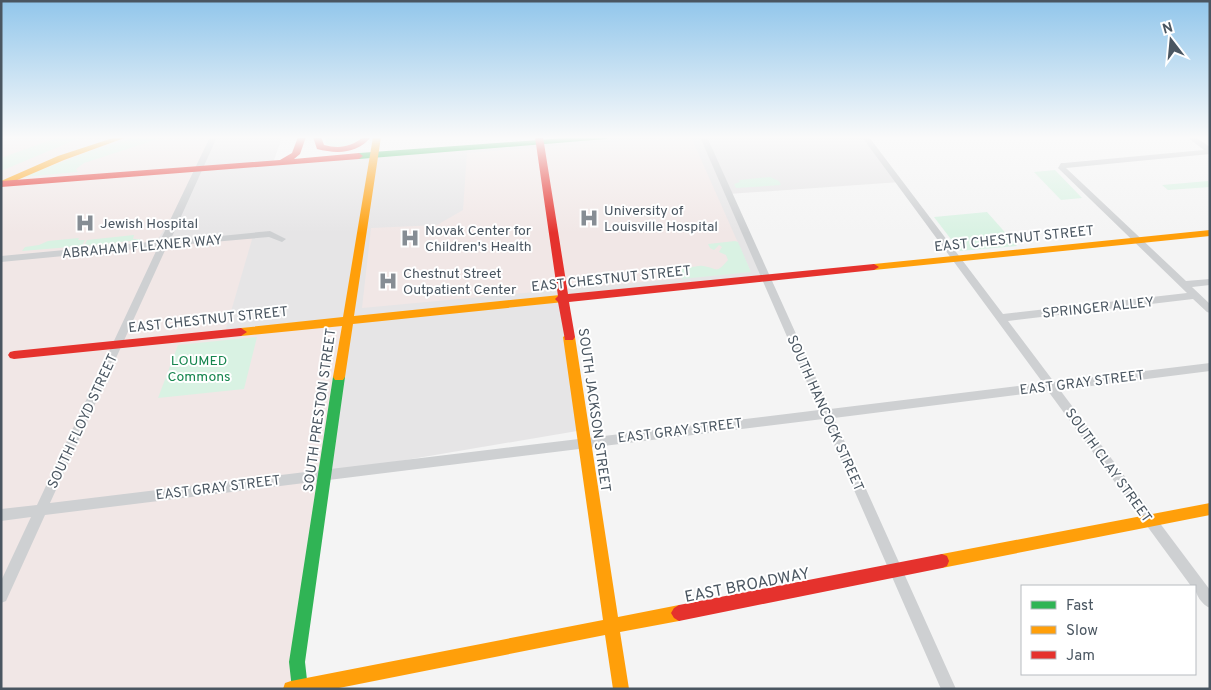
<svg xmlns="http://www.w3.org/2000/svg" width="1211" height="690" font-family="Overpass,sans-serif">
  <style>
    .education { fill: #e6e5e6 }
    .medical { fill: #f1e7e6 }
    .green { fill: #d9f2e3 }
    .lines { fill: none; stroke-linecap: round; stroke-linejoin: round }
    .street { fill: #ced0d2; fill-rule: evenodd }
    .fast { fill: #30b455; fill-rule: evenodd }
    .slow { fill: #ff9f0a; fill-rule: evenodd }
    .jam { fill: #e5322d; fill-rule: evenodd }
    .labels { text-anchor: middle; stroke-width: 4; stroke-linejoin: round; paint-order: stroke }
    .poi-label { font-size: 14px; fill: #4a5661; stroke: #fff; text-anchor: start }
    .street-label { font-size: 14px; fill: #4a5661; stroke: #fff }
    .park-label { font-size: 14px; fill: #17864f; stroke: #fff }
    .near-street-label { font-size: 16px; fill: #4a5661; stroke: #fff }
  </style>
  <rect width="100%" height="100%" fill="#f4f4f4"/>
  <polygon class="education" points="177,137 282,137 273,163 607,137 866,137 900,182 728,194 766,278 564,298 583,430 323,474 1,689"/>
  <g class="medical">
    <polygon points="1,137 213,137 183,201 154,245 253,236 225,332 347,320 291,689 1,689"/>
    <polygon points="670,137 691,137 751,272 362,308 371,228 437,225 463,210 467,153"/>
  </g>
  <g class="green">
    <polygon points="59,137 82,137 1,171 1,158"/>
    <polygon points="135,137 176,137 164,137 84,163 76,169 78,172 23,177 93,150"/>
    <path d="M325,137H361C353,146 338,150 326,144Z"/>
    <polygon points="1055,170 1082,198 1061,200 1034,172"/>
    <polygon points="770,177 779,181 781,185 736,188 734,184 740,182 739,180"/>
    <polygon points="1208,181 1210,187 1168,190 1162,185"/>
    <polygon points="987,212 1017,246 960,251 934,217"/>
    <polygon points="134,235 133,239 140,239 140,240 84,246 87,240"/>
    <polygon points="79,238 78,240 85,240 82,246 22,251 25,247 39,245 48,241"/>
    <path d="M735,241L738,242L751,272L682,279L679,264C684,264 687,266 691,267C695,267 699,265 703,266C718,268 715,275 728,260L726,255L719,252L722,247L719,245L714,250L710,248L708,244Z"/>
    <polygon points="257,337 244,389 158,398 178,345"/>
  </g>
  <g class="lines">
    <path class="street" d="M210,137H217L170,241L270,231L286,239L282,242L269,237L167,246L50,503L819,410L700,137H707L830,409L1043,383L862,137H869L1003,314L1187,293L1058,168L1061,163H1064L1204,150L1187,137H1195L1210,147V154L1066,168L1186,281L1210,279V285L1192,287L1210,304V313L1207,312L1193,299L1008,321L1054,382L1210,363V371L1060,390L1210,590V608C1202,605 1195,594 1195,586H1191L1048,391L834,418L956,689H941L823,419L45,515L6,601L1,603V581L31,517L1,521V509L37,505L158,247L1,262V256L160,241Z"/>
    <g class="fast">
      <polygon points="579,137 610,137 606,139 359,159 355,156 359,153"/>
      <polygon points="339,372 343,374 345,377 305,662 308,689 292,689 289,662 333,377 335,374"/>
    </g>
    <g class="slow">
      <polygon points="116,137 127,137 64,160 1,187 1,181 58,156"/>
      <polygon points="373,137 381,137 354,316 560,295 565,299 564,302 353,324 345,377 343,380 335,380 333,377 342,326 241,336 237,335 235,332 237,329 241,328 343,317"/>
      <polygon points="1210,230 1210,236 874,270 869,267 874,264"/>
      <polygon points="569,333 575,337 618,617 679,605 684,608 687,613 684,618 679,621 620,632 629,689 613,689 605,635 334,689 283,689 285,683 291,681 603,620 563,337"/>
      <polygon points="1210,503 1210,515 942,568 937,566 935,561 937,556 942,554"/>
    </g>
    <g class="jam">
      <polygon points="298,137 306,137 300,154 294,159 359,153 363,156 359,159 1,187 1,181 280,160 292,153"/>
      <path d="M313,137H321L324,145C339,149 351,147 363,137H371C357,154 337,154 317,149Z"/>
      <polygon points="535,137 543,137 568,294 874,264 879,267 874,270 569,302 575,337 573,340 565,340 558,302 555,299 558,296"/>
      <polygon points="241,328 247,332 241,336 14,359 10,358 8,355 10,352 14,351"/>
      <polygon points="942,554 947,556 949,561 947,566 942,568 679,621 674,618 671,613 674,608 679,605"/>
    </g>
  </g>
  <linearGradient id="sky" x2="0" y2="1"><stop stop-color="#91c6eb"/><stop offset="0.59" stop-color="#fafafa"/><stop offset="1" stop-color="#fafafa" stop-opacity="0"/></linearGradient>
  <rect width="1211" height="233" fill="url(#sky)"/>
  <defs>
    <g id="hospital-bare" transform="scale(1.5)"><path d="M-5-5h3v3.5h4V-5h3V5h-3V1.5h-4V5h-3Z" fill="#868d94" stroke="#fff" stroke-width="2.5" paint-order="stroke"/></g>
  </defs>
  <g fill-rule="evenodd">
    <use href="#hospital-bare" x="589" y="218"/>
    <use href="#hospital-bare" x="85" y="223"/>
    <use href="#hospital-bare" x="410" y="238"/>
    <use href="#hospital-bare" x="388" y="281"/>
  </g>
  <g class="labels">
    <g class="poi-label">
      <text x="604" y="215">University of<tspan x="604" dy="16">Louisville Hospital</tspan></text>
      <text x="100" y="228">Jewish Hospital</text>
      <text x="425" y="235">Novak Center for<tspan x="425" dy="16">Children's Health</tspan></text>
      <text x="403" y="278">Chestnut Street<tspan x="403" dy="16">Outpatient Center</tspan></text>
    </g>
    <g class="street-label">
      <text transform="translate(1014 238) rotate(-6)" y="5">EAST CHESTNUT STREET</text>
      <text transform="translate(142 246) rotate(-5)" y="5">ABRAHAM FLEXNER WAY</text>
      <text transform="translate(611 278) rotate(-6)" y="5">EAST CHESTNUT STREET</text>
      <text transform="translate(1098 307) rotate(-6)" y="5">SPRINGER ALLEY</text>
      <text transform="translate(208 319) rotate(-6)" y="5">EAST CHESTNUT STREET</text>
      <text transform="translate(1082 382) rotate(-7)" y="5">EAST GRAY STREET</text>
      <text transform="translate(319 410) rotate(-82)" y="5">SOUTH PRESTON STREET</text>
      <text transform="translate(595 410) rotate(82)" y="5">SOUTH JACKSON STREET</text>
      <text transform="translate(826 413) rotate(66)" y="5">SOUTH HANCOCK STREET</text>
      <text transform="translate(82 421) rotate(-65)" y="5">SOUTH FLOYD STREET</text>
      <text transform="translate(680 430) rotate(-7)" y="5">EAST GRAY STREET</text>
      <text transform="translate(1109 465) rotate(54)" y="5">SOUTH CLAY STREET</text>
      <text transform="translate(218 487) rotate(-7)" y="5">EAST GRAY STREET</text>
    </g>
    <g class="park-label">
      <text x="199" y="365">LOUMED<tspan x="199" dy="16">Commons</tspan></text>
    </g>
    <g class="near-street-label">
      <text transform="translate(747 584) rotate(-11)" y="6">EAST BROADWAY</text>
    </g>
  </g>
  <rect width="1211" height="690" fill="none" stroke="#4a5661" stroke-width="5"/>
  <rect x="1021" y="585" width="175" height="90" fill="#ffffff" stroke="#b7bbc0"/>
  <rect x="1031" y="601" width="25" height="8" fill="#30b455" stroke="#b7bbc0"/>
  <text x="1066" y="610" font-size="15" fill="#4a5661">Fast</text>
  <rect x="1031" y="626" width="25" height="8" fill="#ff9f0a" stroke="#b7bbc0"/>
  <text x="1066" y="635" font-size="15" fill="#4a5661">Slow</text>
  <rect x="1031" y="651" width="25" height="8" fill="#e5322d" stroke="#b7bbc0"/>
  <text x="1066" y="660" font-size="15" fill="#4a5661">Jam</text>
  <g transform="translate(1171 40) rotate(344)" stroke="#ffffff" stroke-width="4" paint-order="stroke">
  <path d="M0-4L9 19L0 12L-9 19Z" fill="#4a5661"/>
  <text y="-8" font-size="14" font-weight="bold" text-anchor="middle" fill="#4a5661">N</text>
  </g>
</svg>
